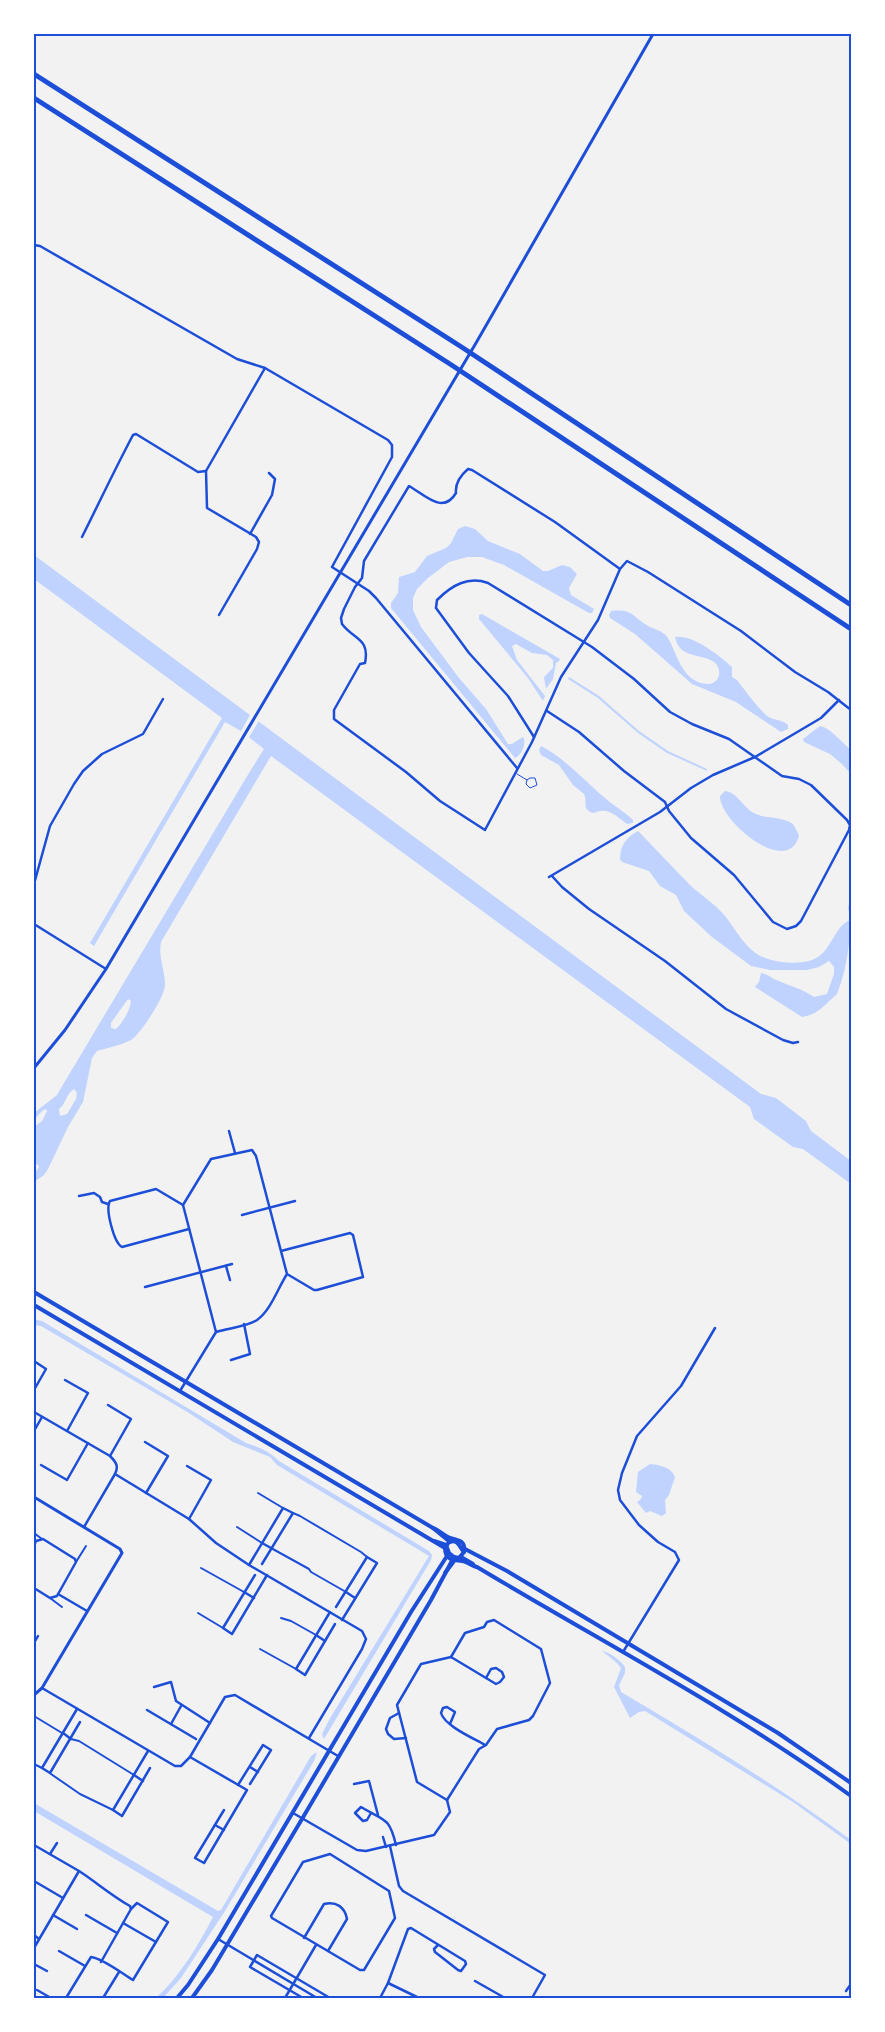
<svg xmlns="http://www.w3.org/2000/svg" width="885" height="2032" font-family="Cabin,sans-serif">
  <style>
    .water { fill: #bfd3fe; fill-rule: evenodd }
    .pier { fill: #f2f2f2 }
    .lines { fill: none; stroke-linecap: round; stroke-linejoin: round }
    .service { stroke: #1d4ed8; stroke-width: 1 }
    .pedestrian { stroke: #1d4ed8; stroke-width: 2 }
    .minor { stroke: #1d4ed8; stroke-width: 2.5 }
    .tertiary { stroke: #1d4ed8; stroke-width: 3 }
    .secondary { stroke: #1d4ed8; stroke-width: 4 }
    .motorway { stroke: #1d4ed8; stroke-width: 5 }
    .neatline { fill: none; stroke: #1d4ed8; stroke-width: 2 }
  </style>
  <rect width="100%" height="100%" fill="#f2f2f2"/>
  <g class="water">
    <path d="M465,526L475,529L488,541L520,554L543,571H548L562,565L570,567L577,574L569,588L571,595L594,609L592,613H589L504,565L482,557H467L449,562L428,578L417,589L413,598V610L421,627L459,678L486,709L508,744H512L523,737C527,743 522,755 515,758L391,608V603L398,593L399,577L415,572L427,556L446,548L451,543L458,529Z"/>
    <path d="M34,555L761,1094L776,1098L806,1121L811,1131L851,1161V1184L803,1149L793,1147L754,1119L750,1107L271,756L161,942C158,957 165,970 165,984C166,995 140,1035 131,1040C121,1045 108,1048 97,1051L92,1058L83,1102L68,1127L48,1169L44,1175L34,1182V1174L39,1167L38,1165L34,1163V1127L42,1121L47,1111L46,1109L42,1111L34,1120V1113L57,1095L61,1088L249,773L264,749L241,731L225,722L94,946L90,943L222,718L34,579ZM128,999L131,1001C130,1011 123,1022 116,1029L111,1028V1023ZM74,1089L77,1093L76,1099L67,1114L60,1116L59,1109C66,1104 66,1094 74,1089Z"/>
    <path d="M611,611C632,609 631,615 645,624C652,629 663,630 668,638C678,655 682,683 708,684C720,684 723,669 714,662C702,653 679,659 675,637C694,635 718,655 732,667V677L737,680C746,691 755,705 766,715C773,721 782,719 788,725V729L781,732L736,702L692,684L635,634L610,618L609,615Z"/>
    <polygon points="482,614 560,659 559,661 556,663 553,679 546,689 544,677 553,668 553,660 547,655 532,653 516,644 512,646 517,660 545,696 543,701 528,678 479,619 479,615"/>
    <polygon points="569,677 599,696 639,731 668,751 707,769 707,771 667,753 638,733 598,698 568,679"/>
    <path d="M820,726C831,728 842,743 851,750V774L842,764L830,754L804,742L803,739Z"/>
    <path d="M541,746C562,756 587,783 605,798C614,806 625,812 633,820V823L627,824C617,817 608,806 594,813C581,810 588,802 584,794L573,785L559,765L541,755L539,750Z"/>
    <path d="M725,791C735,791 743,806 752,812C765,820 779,815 793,824L799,835C790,878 720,823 720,796Z"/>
    <path d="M638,831C656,849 673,868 691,886C702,896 716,905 725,916C735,928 743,945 757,954C770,963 798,965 812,960C832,953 833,927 850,920L848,907L851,900C851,933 849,963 837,994C826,1003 820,1014 802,1017L755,987L759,982L761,973C768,974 770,977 776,980C790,986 801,988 814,997L827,994L834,974V967L829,961L819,967L807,970H770L751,966L712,937L684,911L676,895L660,886L649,871L622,862L620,859C620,846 626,837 638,831Z"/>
    <path d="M37,1320L42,1321L246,1443C259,1447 269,1451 279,1461L429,1551L432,1555L431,1560L324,1739L322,1734L329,1720L429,1556L277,1465L270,1457L233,1442L189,1413L41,1326L34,1325V1321Z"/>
    <path d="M650,1464C660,1465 671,1467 675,1477L669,1495L665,1500L666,1513L662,1516L650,1511L646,1513L637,1502L641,1499L642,1496L636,1492L638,1472Z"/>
    <path d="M602,1651C610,1652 620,1660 625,1667V1673L619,1685L621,1692C700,1739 777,1785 851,1840V1844L793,1802L645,1711L639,1712L630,1718L614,1687L621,1668L617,1663Z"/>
    <path d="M317,1752L314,1761L225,1911L181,1978L163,1998H156C180,1976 198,1946 213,1917L34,1811V1803L218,1911L221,1910L311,1756Z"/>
  </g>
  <polygon class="pier" points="251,713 260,719 248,739 240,733"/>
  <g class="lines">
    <polyline class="service" points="517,774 527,780 530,778 535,778 537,785 530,788 526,784 527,780"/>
    <g class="pedestrian">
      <polyline points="258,1493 283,1508"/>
      <polyline points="293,1513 300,1516 361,1552 367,1557"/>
      <polyline points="237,1527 262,1543"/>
      <polyline points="34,1533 42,1539"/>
      <polyline points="271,1548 309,1569 311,1572 346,1592"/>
      <polyline points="76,1562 86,1546"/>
      <polyline points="201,1568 244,1592"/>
      <polyline points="50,1598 62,1607"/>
      <polyline points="198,1613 223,1628"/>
      <polyline points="281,1618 291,1621 316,1635"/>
      <polyline points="260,1649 296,1669"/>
      <polyline points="34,1716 62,1733"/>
      <polyline points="71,1739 79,1741 134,1775"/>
      <polyline points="34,1764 42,1768"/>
      <polyline points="51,1774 80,1794 113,1810"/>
    </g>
    <g class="minor">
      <polyline points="34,245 40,246 237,359 265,368 388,440 392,445 392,457 332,567 369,591 376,598 517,768"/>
      <polyline points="206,471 265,368"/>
      <polyline points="250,534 272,495 275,479 269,473"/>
      <path d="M82,537C99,503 115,469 133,435L136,434L198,472L206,471L207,508L256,537L259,542L257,549L219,615"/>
      <path d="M620,569L555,522L472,470L468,469C461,475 455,484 456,493C443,515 425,495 409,486L364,561L362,578L355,587L344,609L341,618L342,624C354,640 370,638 365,663L360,664L334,710V719L406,772L440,801L485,830L532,742L561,677L598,620L620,569L627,561L648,572L741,631L795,672L828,692L851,710"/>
      <path d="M534,737L508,696L469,653L436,608L437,600C452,585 468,576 488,583L592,647L634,679L670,712L692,724L729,739L782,776L799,779L811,785L847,820L850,825L849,830L801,921L796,926L787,929L773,922L734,875L691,838L669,811L665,802L624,771L579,732L547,711"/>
      <polyline points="552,876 562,887 589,909 665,961 726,1009 783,1040 793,1043 798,1042"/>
      <polyline points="549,877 660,812 691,788 713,775 755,757 821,718 839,700"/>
      <polyline points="34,884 50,826 74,784 83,771 102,754 143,734 163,699"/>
      <polyline points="34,924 106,969"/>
      <polyline points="229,1131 235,1153"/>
      <polyline points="79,1196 94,1193 100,1197 102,1202 108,1204"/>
      <path d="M183,1205L156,1189L110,1201C105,1209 114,1243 122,1247L189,1229"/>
      <polyline points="242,1215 295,1201"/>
      <path d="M281,1251L350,1233L353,1235L363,1277L317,1290H314L287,1274L256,1156L252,1150L211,1159L183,1205L216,1332C228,1328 246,1327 257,1320C271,1310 278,1288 287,1274"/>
      <polyline points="226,1266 230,1280"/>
      <polyline points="145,1287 232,1264"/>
      <polyline points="231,1360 250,1354 244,1324"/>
      <polyline points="34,1361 46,1369 34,1390"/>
      <polyline points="65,1380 88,1393 67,1431"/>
      <polyline points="180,1391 216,1332"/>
      <polyline points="108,1405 131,1419 110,1456"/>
      <path d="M34,1412L110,1456C116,1462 119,1466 115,1474L189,1519L216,1543L249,1565L362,1631L366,1639L362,1649L309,1738"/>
      <polyline points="34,1431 42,1417"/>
      <polyline points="145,1442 168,1456 146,1493"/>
      <polyline points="41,1465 67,1480 88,1443"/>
      <polyline points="187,1466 211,1480 189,1519"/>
      <polyline points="84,1527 115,1474"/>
      <polyline points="262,1543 271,1548"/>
      <polyline points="34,1546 36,1541 43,1539 75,1559 76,1562 57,1596 50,1598 34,1588"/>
      <polyline points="249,1565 283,1508 293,1513 262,1564"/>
      <polyline points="255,1575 223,1628 232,1634 267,1575"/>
      <polyline points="244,1592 254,1598"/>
      <polyline points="346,1592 355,1598"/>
      <polyline points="58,1594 87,1611"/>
      <polyline points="336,1607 367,1557 377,1563 342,1620"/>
      <polyline points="330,1612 296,1669 305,1675 335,1624"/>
      <polyline points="316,1635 325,1641"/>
      <polyline points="34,1643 38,1636"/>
      <polyline points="623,1652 679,1560 675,1552 658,1542 639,1525 620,1500 618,1490 622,1473 637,1436 681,1386 715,1328"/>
      <polyline points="451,1657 496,1684 500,1682 504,1677 502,1672 496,1668 491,1669 486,1678"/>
      <polyline points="154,1687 171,1682 176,1701 210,1723"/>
      <polyline points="42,1688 175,1766 181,1766 190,1757 225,1697 235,1695 338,1756"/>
      <polyline points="77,1709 42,1768 50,1773 80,1722"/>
      <polyline points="147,1710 196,1739"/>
      <polyline points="399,1713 390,1718 386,1729 388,1734 394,1739 406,1738"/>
      <polyline points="171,1724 181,1706"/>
      <path d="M450,1724L455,1712L447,1707L443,1708L441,1713C445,1726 473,1738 485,1745"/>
      <polyline points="63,1733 71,1739"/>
      <polyline points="148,1751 113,1810 122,1816 150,1768"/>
      <polyline points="190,1757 247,1790 204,1863 195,1858 224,1810"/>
      <polyline points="250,1767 258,1772"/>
      <polyline points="134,1775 143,1781"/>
      <polyline points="354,1784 369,1781 378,1815"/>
      <polyline points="238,1785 263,1745 271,1750 250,1784"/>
      <polyline points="447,1800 479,1749 486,1745 497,1729 529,1720 533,1716 550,1683 541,1649 494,1620 487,1622 484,1627 465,1633 451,1657"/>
      <polyline points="447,1800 417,1782 397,1705 421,1664 451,1657"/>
      <polyline points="293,1813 357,1850 366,1851 434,1835 450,1812 447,1800"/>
      <path d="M371,1813L367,1820L363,1821L355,1813L361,1807C384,1821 389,1816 396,1845"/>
      <polyline points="215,1825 224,1830"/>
      <polyline points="383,1837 386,1847"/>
      <polyline points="34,1845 79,1871 34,1948"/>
      <polyline points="390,1846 399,1886 403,1891 545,1975 532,1998"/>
      <polyline points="50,1854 57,1843"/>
      <polygon points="330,1854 389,1891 395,1918 364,1970 360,1970 272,1918 271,1916 303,1862"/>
      <path d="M79,1871C96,1882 112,1896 130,1906L131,1909"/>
      <polyline points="34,1881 63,1898"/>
      <polyline points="53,1915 77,1929"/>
      <polyline points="86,1915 117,1933"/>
      <polyline points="123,1923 156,1942"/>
      <polyline points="34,1935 39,1939"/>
      <path d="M304,1938L324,1904C336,1901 345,1907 347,1919L328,1951"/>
      <polyline points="218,1939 317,1998"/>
      <polyline points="59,1951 85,1966"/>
      <polyline points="34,1964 47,1971"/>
      <polyline points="475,1981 505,1998"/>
      <polyline points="388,1983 408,1929 411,1928 465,1961 466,1964 461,1971 458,1970 435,1952 434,1949 438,1945"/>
      <polyline points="37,1990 51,1998"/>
      <polyline points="846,1991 851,1984"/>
      <path d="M66,1998L91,1957C102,1958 123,1974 133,1980L168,1922L137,1903L131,1909L101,1962"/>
      <polyline points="103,1998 119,1972"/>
      <polyline points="285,1998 316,1945"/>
      <polyline points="303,1998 250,1967 257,1955 330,1998"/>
      <polyline points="380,1998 388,1983 419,1998"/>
    </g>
    <g class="tertiary">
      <polyline points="34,1068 65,1030 106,969 476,343 653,34"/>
      <polyline points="34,1497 120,1549 122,1553 42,1688 34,1695"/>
    </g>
    <g class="secondary">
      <path d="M34,1292L433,1528C439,1530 442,1534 448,1537C457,1541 466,1539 464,1552L459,1558L454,1557"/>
      <polyline points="34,1305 445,1548"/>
      <polyline points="433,1528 450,1542"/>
      <polyline points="434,1541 446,1545"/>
      <polyline points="446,1545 449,1553 454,1557"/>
      <polyline points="465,1549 507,1571 778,1733 851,1783"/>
      <path d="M464,1552C459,1547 459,1539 449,1542L445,1548C445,1560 453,1560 462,1561C466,1561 472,1566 477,1567C602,1642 733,1710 851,1796"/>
      <polyline points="461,1557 473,1564"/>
      <polyline points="445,1573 454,1561"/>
      <polyline points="177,1998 188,1985 218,1939 411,1612 447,1556"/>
      <polyline points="192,1998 212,1970 302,1819 431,1600 454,1557"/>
    </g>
    <g class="motorway">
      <polyline points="34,74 460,346 851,605"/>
      <polyline points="34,98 450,364 851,629"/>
    </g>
  </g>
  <rect width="885" height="2032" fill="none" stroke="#ffffff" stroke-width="70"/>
  <rect x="35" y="35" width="815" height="1962" class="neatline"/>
</svg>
